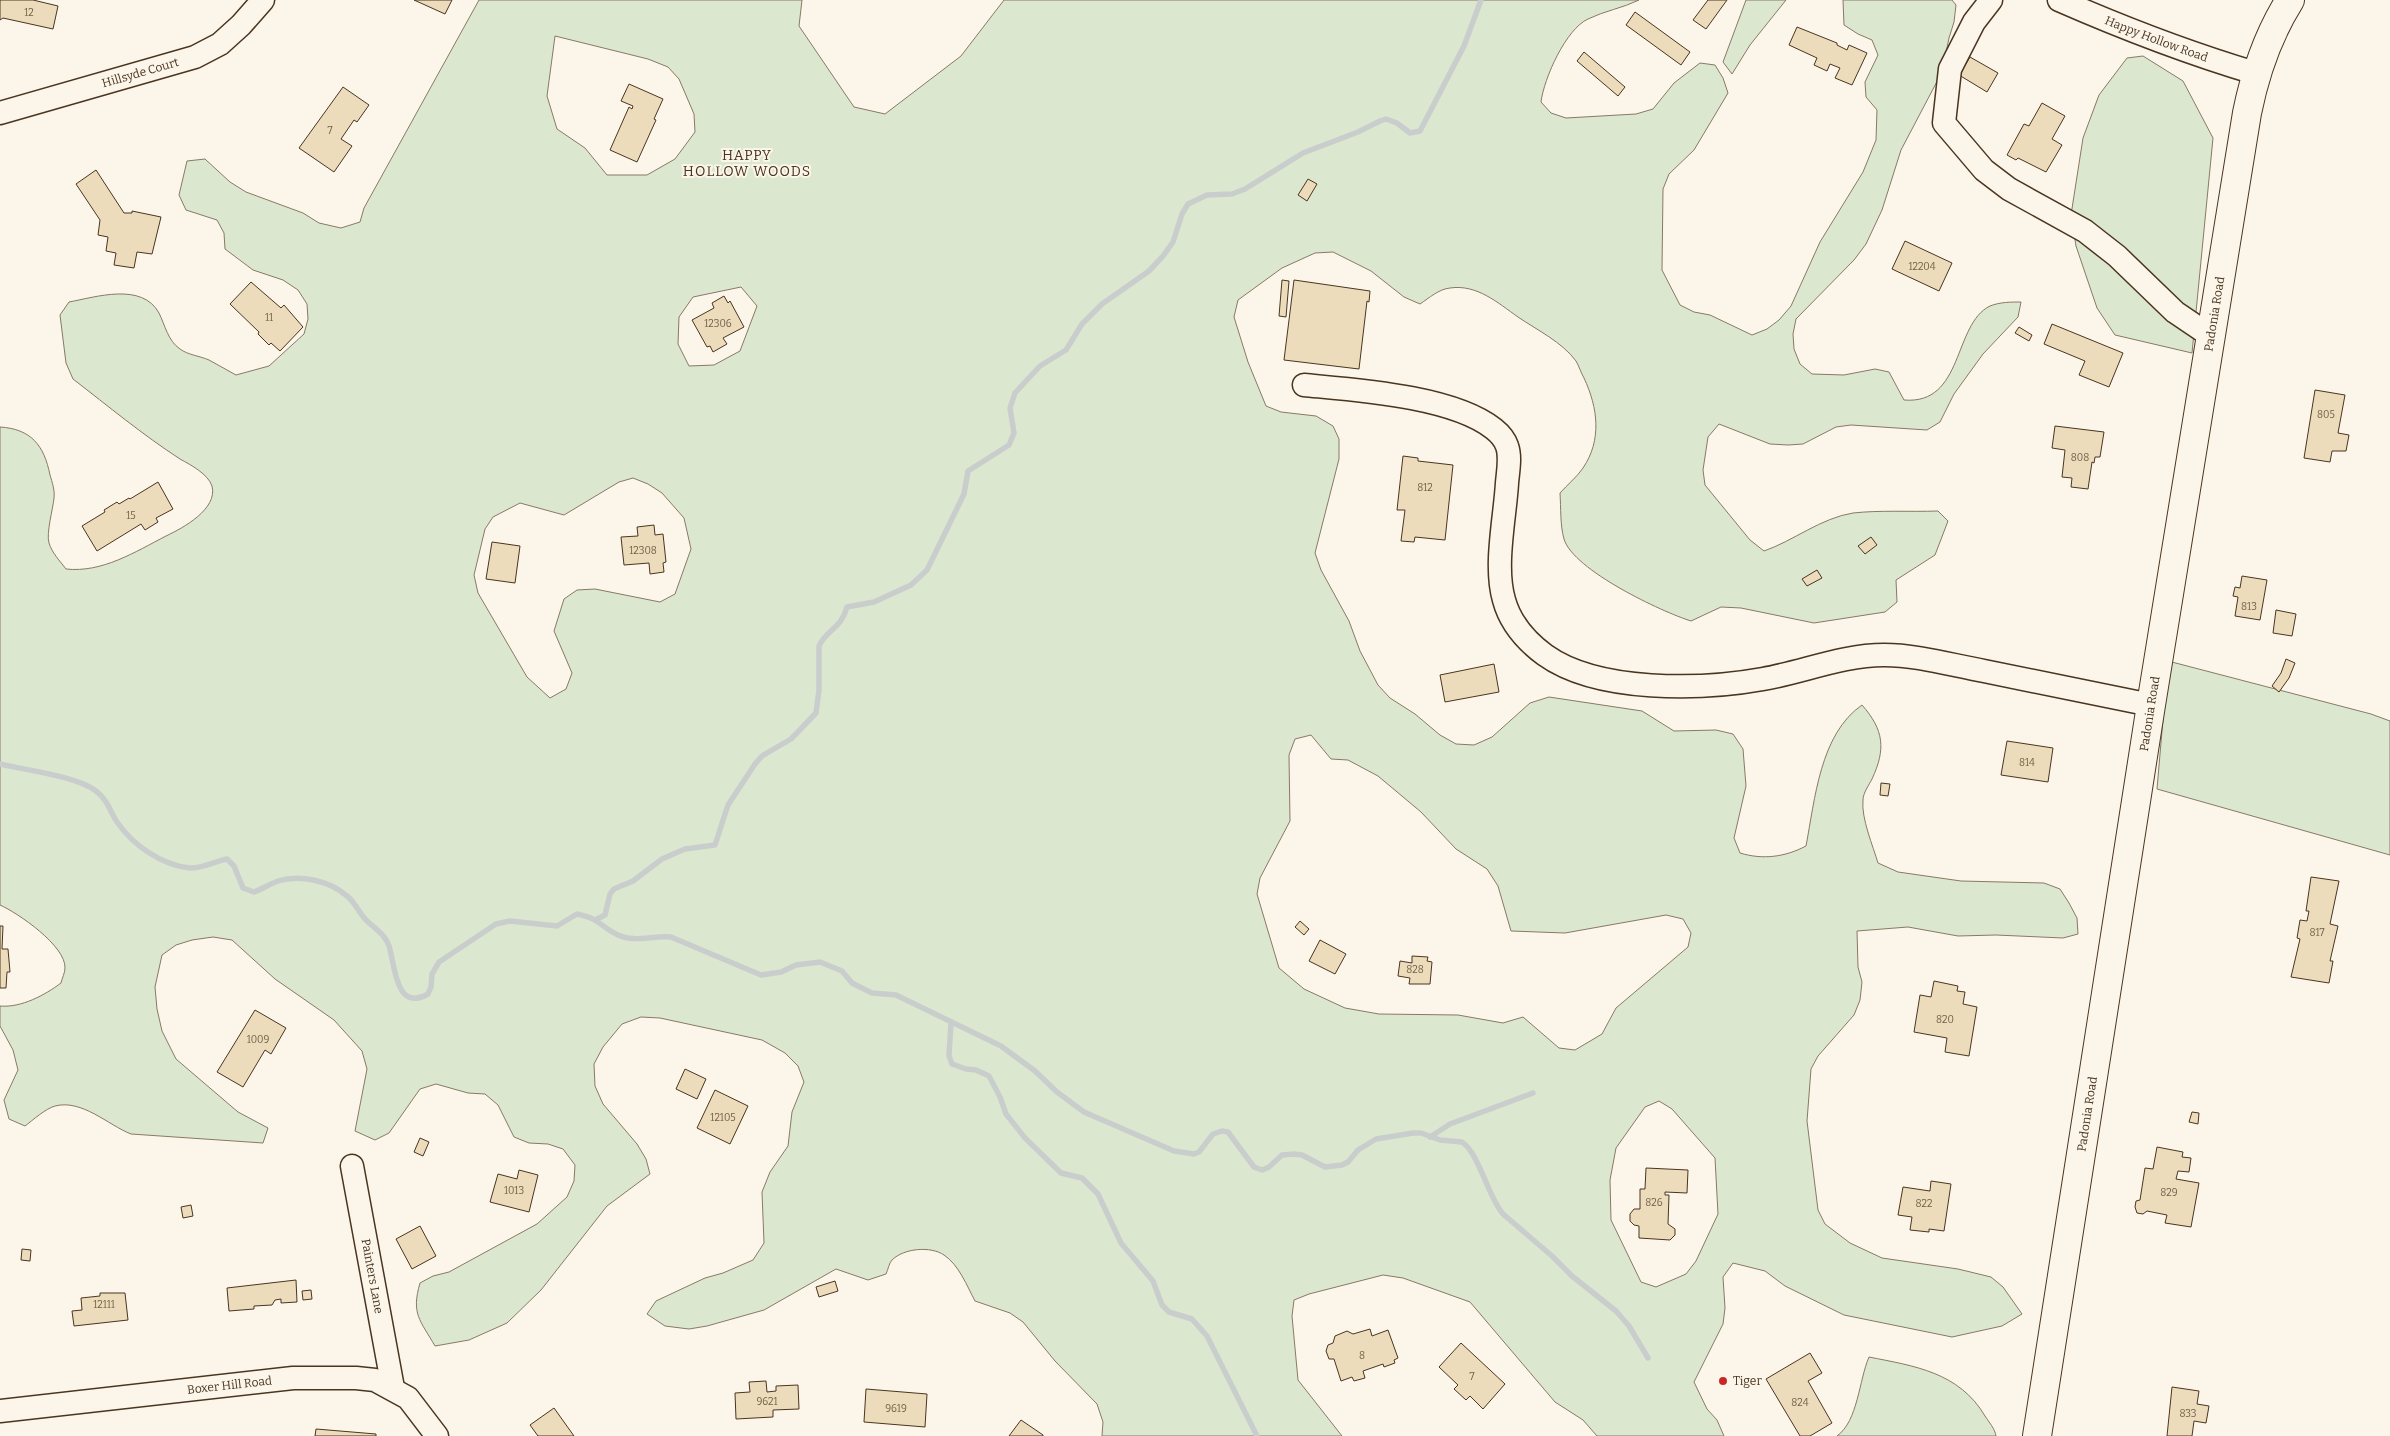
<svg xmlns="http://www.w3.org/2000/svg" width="2390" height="1436" font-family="Bitter,serif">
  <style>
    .green { fill: #dce7d0; stroke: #887966; fill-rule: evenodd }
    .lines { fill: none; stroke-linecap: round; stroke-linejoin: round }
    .stream { stroke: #c9cecd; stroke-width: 5.5 }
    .building { fill: #ecdcbc; stroke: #4a3520 }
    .minor-casing { stroke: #4a3520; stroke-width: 25 }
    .major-casing { stroke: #4a3520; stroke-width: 30 }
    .minor { stroke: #fbf6e9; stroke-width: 22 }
    .major { stroke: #fbf6e9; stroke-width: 28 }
    .poi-dot { fill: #c62828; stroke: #fbf6e9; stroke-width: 2 }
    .labels { text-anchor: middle; stroke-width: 4; stroke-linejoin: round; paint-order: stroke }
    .number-label { font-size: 10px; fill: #725f47 }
    .street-label { font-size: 12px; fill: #4a3520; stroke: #fbf6e9 }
    .poi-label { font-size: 12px; fill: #4a3520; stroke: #fbf6e9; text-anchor: start }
    .neighbourhood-label { font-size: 14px; letter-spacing: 1px; fill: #4a3520; stroke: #fbf6e9 }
  </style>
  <rect width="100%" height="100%" fill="#fbf6e9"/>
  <g class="green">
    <path d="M479,0H802L799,26L854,107L885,114L961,56L1004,0H1639C1623,8 1604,11 1588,19C1566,29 1544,78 1541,102L1551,113L1566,118L1636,114L1653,109L1674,83L1700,63L1715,65L1723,78L1728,93L1694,150L1669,174L1663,189L1662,270L1680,305L1694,312L1710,315L1752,335L1767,329L1779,320L1791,306L1820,242L1863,172L1876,140L1877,110L1866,97L1865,82L1878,55L1872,40L1858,34L1844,25L1843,0H1952L1956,5L1954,22L1949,38L1942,72L1901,150L1882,210L1866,244L1854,260L1796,319L1793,334L1794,349L1800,364L1812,374L1844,375L1875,369L1889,372L1904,400C1964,405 1953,324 1990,306C2000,302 2011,302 2021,302L2018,317L1983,354L1954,394L1940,422L1927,430L1851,425L1836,427L1803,444L1788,445L1770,444L1719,424L1708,437L1703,470L1705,485L1750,540L1764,551C1793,541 1821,518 1853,513C1880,510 1910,512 1938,511L1948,521L1935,555L1896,580L1897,602L1885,612L1814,623L1741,608L1721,607L1691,621C1662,612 1573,570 1564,539C1560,525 1561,508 1560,493C1567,485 1577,477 1583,468C1602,440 1598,408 1584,378C1581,373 1579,366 1576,361C1562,342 1537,330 1518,317C1498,303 1477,284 1450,288C1439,289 1429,298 1420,304L1404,297L1371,271L1333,252L1315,253L1282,268L1238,300L1234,317L1248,362L1266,406L1281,412L1316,416L1333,426L1339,439V459L1315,553L1321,570L1349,621L1360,651L1378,685L1390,698L1415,714L1440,735L1456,744L1474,745L1492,737L1530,703L1549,697L1642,711L1674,731L1716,730L1733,734L1743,749L1746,786L1734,838L1740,853C1763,860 1785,857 1806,846C1815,799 1820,734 1862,705C1884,730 1886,749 1872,779C1869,785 1863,793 1863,800C1861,818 1873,846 1878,863L1898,872L1961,881L2044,883L2060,889L2069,903L2077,918L2078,934L2063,938L1996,935L1958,936L1908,927L1857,931L1858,967L1862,982L1860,1000L1854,1015L1818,1056L1811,1069L1807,1121L1818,1210L1825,1224L1850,1243L1882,1258L1958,1269L1991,1277L2003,1287L2022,1314L2002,1326L1952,1337L1844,1315L1785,1286L1765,1271L1733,1263L1723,1277L1725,1308L1723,1324L1694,1382L1707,1409L1717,1420L1724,1436H1597L1583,1420L1555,1402L1470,1302L1403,1278L1383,1275L1309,1294L1294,1300L1292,1316L1298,1380L1342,1436H1102L1103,1422L1097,1404L1055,1361L1023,1322L1010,1313L975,1301C967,1286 959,1265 944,1255C931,1246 904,1248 892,1260C889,1263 888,1270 886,1274L868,1280L836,1269L764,1310L707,1326L689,1329L665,1326L647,1314L656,1301L705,1278L723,1273L753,1260L764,1243L762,1192L770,1172L788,1146L792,1112L804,1082L798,1066L785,1053L762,1040L660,1018L641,1017L622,1024L603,1047L594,1064L595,1086L603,1104L637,1144L646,1159L650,1174L607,1206L541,1290L507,1323L469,1340L435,1346C420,1320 411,1314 420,1283L433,1276L449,1272L537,1224L567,1197L574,1181L575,1165L563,1149L548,1144L529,1143L514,1137L498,1105L485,1094L468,1093L436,1084L420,1089L389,1133L375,1140L355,1131L367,1069L362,1051L334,1020L275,979L232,940L213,937L192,940L176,945L162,955L155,987L157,1009L162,1031L176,1059L238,1112L268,1128L263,1143L131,1134C108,1125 82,1099 55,1106C45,1109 33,1120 25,1126L9,1119L4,1100L18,1070L13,1050L0,1026V1006C21,1008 45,995 61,983C62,978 65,973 65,968C66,946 18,913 0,905V427C31,429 44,445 50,475C52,482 55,490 54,498C53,509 46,533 49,543C52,553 60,561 66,569C102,573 135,552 166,536C183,528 218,509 212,486C208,474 191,465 180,459C143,435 108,406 73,379L66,363L60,315L69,302C96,297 142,282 159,313C165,325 168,341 180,349C188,355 200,356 209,360C218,365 227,370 236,375L269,366L304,334L308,319L307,304L298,290L283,280L253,270L225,249L224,233L217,220L186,210L179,195L187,161L205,159L230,182L246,192L303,213L319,223L341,228L360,222L364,208ZM555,36L648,59L668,67L679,79L694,114L695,132L675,159L647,175H607L585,148L557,129L547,96ZM741,287L757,306L740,351L714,365L689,366L678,344L679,317L693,297ZM633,478L648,484L662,493L684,518L691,549L675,594L660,602L595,589L577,590L564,599L554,631L572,673L566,689L550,698L527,677L478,593L474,575L485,529L493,517L520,503L564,515L619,482ZM1311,735L1331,759L1348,760L1378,776L1421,812L1456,849L1487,869L1498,886L1511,931L1565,933L1666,915L1683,919L1691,933L1688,947L1616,1008L1602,1034L1575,1050L1559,1048L1523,1017L1503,1023L1458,1015L1379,1014L1345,1008L1304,989L1279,968L1257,894L1260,878L1290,821L1289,755L1295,739ZM1659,1101L1672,1109L1715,1158L1718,1214L1696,1261L1686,1274L1656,1287L1641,1282L1611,1220L1610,1180L1616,1148L1645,1107Z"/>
    <polygon points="1746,0 1786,0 1750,45 1732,74 1723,62"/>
    <polygon points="2143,56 2183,81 2213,138 2192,353 2115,335 2097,308 2076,246 2071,215 2083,138 2099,95 2127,58"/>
    <polygon points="2168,661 2371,714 2390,721 2390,855 2157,789"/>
    <path d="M1869,1357C1914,1366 1959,1372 1985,1416C1989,1422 1995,1429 1996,1436H1837C1858,1421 1859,1380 1869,1357Z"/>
  </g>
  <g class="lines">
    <g class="stream">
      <path d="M0,764C24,770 77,776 96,791C107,799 110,811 117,822C133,845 161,865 190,868C200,869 216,861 227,859L234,866L243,888L254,892C262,889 270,884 278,881C300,874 330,881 347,896C355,902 359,913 366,920C374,928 385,934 389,946C395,964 395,1013 428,994L431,987L432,974L439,962L496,924L510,921L557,926L577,914C601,919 599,926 618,935C634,943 654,935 671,937L761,975L781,972L796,965L820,962L842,971L852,983L872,993L896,995L1001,1046L1035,1071L1057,1092L1084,1112L1174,1151L1194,1154L1199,1152L1213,1134L1222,1131L1228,1132L1254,1167L1262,1170L1269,1167L1282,1155L1294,1154L1302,1155L1325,1167L1342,1165L1348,1162L1358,1150L1376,1139L1413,1133H1421L1440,1140L1462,1142C1479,1153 1488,1197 1503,1214L1552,1256L1572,1276L1616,1311L1629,1326L1648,1358"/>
      <path d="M597,919L605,915L610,894L614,889L633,881L662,859L685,849L715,845L728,805L755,764L762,756L791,739L816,713L819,690V646C827,629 841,629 847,607L874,602L911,585L927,570L964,494L968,471L1009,445L1014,433L1010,408L1015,393L1040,366L1066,350L1082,324L1102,304L1149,271L1163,256L1173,242L1182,214L1188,204L1207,195L1232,194L1245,189L1303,153L1358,132L1380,121L1386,119L1397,123L1410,133L1420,131L1464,46L1481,0"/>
      <polyline points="951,1022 949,1056 952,1064 966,1069 976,1070 989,1076 1000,1097 1006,1114 1025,1138 1061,1173 1082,1178 1098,1194 1121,1243 1153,1281 1162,1305 1169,1312 1192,1319 1207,1336 1257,1436"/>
      <polyline points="1430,1137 1450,1124 1533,1093"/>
    </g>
  </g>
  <g class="building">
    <polygon points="0,0 33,0 58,6 53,29 3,18 0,20"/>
    <polygon points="414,0 452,0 445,14"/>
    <polygon points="1708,0 1727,0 1706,29 1693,20"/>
    <polygon points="1635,12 1690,52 1681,65 1626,25"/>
    <polygon points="1797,27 1837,43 1837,45 1847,50 1849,45 1867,53 1852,85 1835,78 1840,68 1830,64 1827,71 1814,65 1817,58 1789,45"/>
    <polygon points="1584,52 1625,87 1618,96 1577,61"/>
    <polygon points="1970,57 1998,73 1987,92 1959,75"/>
    <polygon points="629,84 663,99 654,119 656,120 637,162 610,150 629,107 632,109 633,106 621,101"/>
    <polygon points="343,87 369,105 357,122 354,120 341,139 352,146 334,172 299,148"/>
    <polygon points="2042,103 2065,116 2052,139 2062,145 2046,172 2018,158 2016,160 2007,155 2024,124 2029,126"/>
    <polygon points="96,170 124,213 132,213 132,211 161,217 152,254 137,252 134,268 114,265 116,253 106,251 108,237 98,235 100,220 76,184"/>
    <polygon points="1308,179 1317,184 1307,201 1298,195"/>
    <polygon points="1905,241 1952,263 1939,291 1892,269"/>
    <polygon points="1282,280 1289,281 1286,317 1279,316"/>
    <polygon points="1294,280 1370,291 1369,302 1367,301 1359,369 1284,360"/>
    <polygon points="251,282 281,308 284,305 303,327 280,351 271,343 269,345 258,334 259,332 230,304"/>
    <polygon points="724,296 728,303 730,301 744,327 723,338 727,344 713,352 710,346 707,347 692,320 714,308 712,303"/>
    <polygon points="2052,324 2123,353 2109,387 2079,375 2085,361 2044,344"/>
    <polygon points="2019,327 2032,335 2029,341 2015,333"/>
    <polygon points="2315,390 2345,395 2338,433 2349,435 2346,451 2332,451 2330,462 2304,458"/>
    <polygon points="2055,426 2104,432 2100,457 2095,457 2094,463 2092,462 2088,489 2071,487 2072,478 2062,477 2065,450 2052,448"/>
    <polygon points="1403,456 1418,458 1418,461 1453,465 1445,540 1415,537 1414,542 1401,541 1405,510 1397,510"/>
    <polygon points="158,482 173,509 156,518 158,522 145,530 141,524 97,551 82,526 105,512 104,510 117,502 119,504 129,498 130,499"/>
    <polygon points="654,525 655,535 663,534 666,562 663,563 664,572 650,574 649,563 624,565 621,537 638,536 637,527"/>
    <polygon points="1871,537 1877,545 1865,554 1858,546"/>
    <polygon points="492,542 520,546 515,583 486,579"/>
    <polygon points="1817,570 1822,578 1807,586 1802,579"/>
    <polygon points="2242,576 2267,580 2260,620 2235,616 2238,597 2233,596 2235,587 2240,588"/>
    <polygon points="2276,610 2296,614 2292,636 2273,633"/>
    <polygon points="2286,659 2295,663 2289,678 2279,692 2272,686 2281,673"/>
    <polygon points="1494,664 1499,692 1445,702 1440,675"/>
    <polygon points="2007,741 2053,748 2048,782 2001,775"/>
    <polygon points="1881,783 1890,784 1888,796 1880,795"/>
    <polygon points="2311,877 2339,881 2330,924 2338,926 2330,961 2333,961 2329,983 2291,977 2300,939 2297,938 2300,920 2307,921 2309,911 2306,911"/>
    <polygon points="1300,921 1309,929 1304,935 1295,927"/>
    <polygon points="0,926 3,926 2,949 8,949 10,972 7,972 6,988 0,988"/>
    <polygon points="1320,940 1346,954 1335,974 1309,961"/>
    <polygon points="1412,956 1428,957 1427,961 1432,962 1430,984 1409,984 1410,978 1398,976 1400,961 1412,963"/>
    <polygon points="1934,981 1958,986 1957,991 1965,992 1963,1004 1977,1007 1969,1056 1945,1052 1947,1038 1914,1032 1920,995 1931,997"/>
    <polygon points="255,1010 286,1028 271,1054 265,1050 243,1087 217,1072"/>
    <polygon points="685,1069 706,1079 697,1099 676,1089"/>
    <polygon points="715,1090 748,1106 730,1144 697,1128"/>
    <polygon points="2192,1112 2199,1113 2198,1124 2189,1122"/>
    <polygon points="420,1138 429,1142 423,1156 414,1152"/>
    <polygon points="2157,1147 2183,1152 2182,1157 2191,1158 2189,1172 2178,1171 2176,1179 2199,1183 2191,1227 2165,1223 2167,1215 2147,1211 2143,1214 2137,1213 2135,1207 2136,1201 2140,1200 2145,1168 2153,1169"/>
    <polygon points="1646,1168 1688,1170 1687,1193 1665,1192 1665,1195 1669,1195 1668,1224 1675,1229 1675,1235 1670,1240 1639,1238 1639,1226 1634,1225 1630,1221 1630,1214 1634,1209 1640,1209 1640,1189 1645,1189"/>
    <polygon points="519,1170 538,1175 529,1212 490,1202 498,1174 517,1179"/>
    <polygon points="1931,1181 1951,1184 1944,1231 1929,1229 1929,1232 1910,1230 1912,1217 1898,1215 1903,1187 1930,1191"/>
    <polygon points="191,1205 193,1216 183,1218 181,1207"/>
    <polygon points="420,1226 436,1256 412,1269 396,1239"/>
    <polygon points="22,1249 31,1250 30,1261 21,1260"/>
    <polygon points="296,1280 297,1302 281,1303 281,1299 275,1300 272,1305 254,1306 254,1309 229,1311 227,1288"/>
    <polygon points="835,1281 838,1291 819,1297 816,1287"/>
    <polygon points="311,1290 312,1299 303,1300 302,1291"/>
    <polygon points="100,1293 125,1293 128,1320 74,1326 72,1311 82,1310 81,1298 100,1296"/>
    <polygon points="1370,1329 1372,1336 1388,1330 1398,1358 1394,1360 1395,1363 1384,1367 1383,1364 1363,1371 1365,1378 1354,1381 1352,1377 1341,1381 1334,1359 1329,1359 1326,1351 1328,1345 1333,1343 1335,1336 1347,1331 1353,1334"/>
    <polygon points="1461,1343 1505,1384 1483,1409 1470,1396 1466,1400 1454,1389 1458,1385 1439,1367"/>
    <polygon points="1810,1353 1822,1373 1808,1381 1832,1423 1810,1436 1800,1436 1766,1379"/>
    <polygon points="766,1381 767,1392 776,1391 776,1386 798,1385 799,1409 773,1410 773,1417 736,1419 735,1393 750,1392 749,1382"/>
    <polygon points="2172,1387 2199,1391 2197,1404 2209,1406 2206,1423 2194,1421 2192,1436 2167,1436"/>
    <polygon points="866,1389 927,1394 925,1427 864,1422"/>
    <polygon points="554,1408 574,1436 538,1436 530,1425"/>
    <polygon points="1021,1420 1043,1435 1043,1436 1009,1436"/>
    <polygon points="316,1429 376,1434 376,1436 315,1436"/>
  </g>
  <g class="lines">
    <g class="minor-casing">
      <g id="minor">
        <polyline points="1991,0 1974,22 1950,69 1944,123 1984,170 2009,189 2085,231 2117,256 2175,312 2212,337"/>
        <path id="s1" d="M2059,0C2123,28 2188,53 2255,73"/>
        <path id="s2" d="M0,113L195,57L220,44L241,25L263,0"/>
        <path d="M1304,385C1356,390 1453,396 1494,429C1499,433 1505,440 1507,446C1511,457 1508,471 1507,483C1505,518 1494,566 1504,600C1510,622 1526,641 1545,655C1598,693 1702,690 1763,679C1803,672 1843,655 1884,655C1917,655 1951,665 1984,671C2040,682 2095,694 2151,705"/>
        <path id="s3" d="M352,1166L393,1388"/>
        <path id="s4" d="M0,1411L293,1378H356L375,1380L408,1398L437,1436"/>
      </g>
    </g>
    <g class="major-casing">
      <g id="major">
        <path id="s5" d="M2037,1436L2151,705L2247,113C2255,73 2268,35 2290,0"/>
      </g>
    </g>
    <use href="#minor" class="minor"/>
    <use href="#major" class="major"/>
  </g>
  <circle class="poi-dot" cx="1723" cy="1381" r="5"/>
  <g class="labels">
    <g class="number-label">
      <text x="29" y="16">12</text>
      <text x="330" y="134">7</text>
      <text x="1922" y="270">12204</text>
      <text x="269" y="321">11</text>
      <text x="718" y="327">12306</text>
      <text x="2326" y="418">805</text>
      <text x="2080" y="461">808</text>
      <text x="1425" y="491">812</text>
      <text x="131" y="519">15</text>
      <text x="643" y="554">12308</text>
      <text x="2249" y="610">813</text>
      <text x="2027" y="766">814</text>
      <text x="2317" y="936">817</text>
      <text x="1415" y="973">828</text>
      <text x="1945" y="1023">820</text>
      <text x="258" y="1043">1009</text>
      <text x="723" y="1121">12105</text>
      <text x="514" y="1194">1013</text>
      <text x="2169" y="1196">829</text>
      <text x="1654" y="1206">826</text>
      <text x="1924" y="1207">822</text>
      <text x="104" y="1308">12111</text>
      <text x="1362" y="1359">8</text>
      <text x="1472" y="1380">7</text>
      <text x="767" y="1405">9621</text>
      <text x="1800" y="1406">824</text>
      <text x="896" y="1412">9619</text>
      <text x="2188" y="1417">833</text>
    </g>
    <g class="street-label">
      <text dy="4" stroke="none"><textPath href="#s1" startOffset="105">Happy Hollow Road</textPath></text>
      <text dy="4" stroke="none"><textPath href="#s2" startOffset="146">Hillsyde Court</textPath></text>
      <text dy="4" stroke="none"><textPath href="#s5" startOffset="1136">Padonia Road</textPath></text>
      <text dy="4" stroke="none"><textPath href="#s5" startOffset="731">Padonia Road</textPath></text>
      <text dy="4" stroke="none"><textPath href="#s5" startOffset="326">Padonia Road</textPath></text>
      <text dy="4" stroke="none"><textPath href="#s3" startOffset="112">Painters Lane</textPath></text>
      <text dy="4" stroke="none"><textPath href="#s4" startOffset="231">Boxer Hill Road</textPath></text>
    </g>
    <g class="poi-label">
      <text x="1733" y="1385">Tiger</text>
    </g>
    <g class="neighbourhood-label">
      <text x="747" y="160">HAPPY<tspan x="747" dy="16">HOLLOW WOODS</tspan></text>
    </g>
  </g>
</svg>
